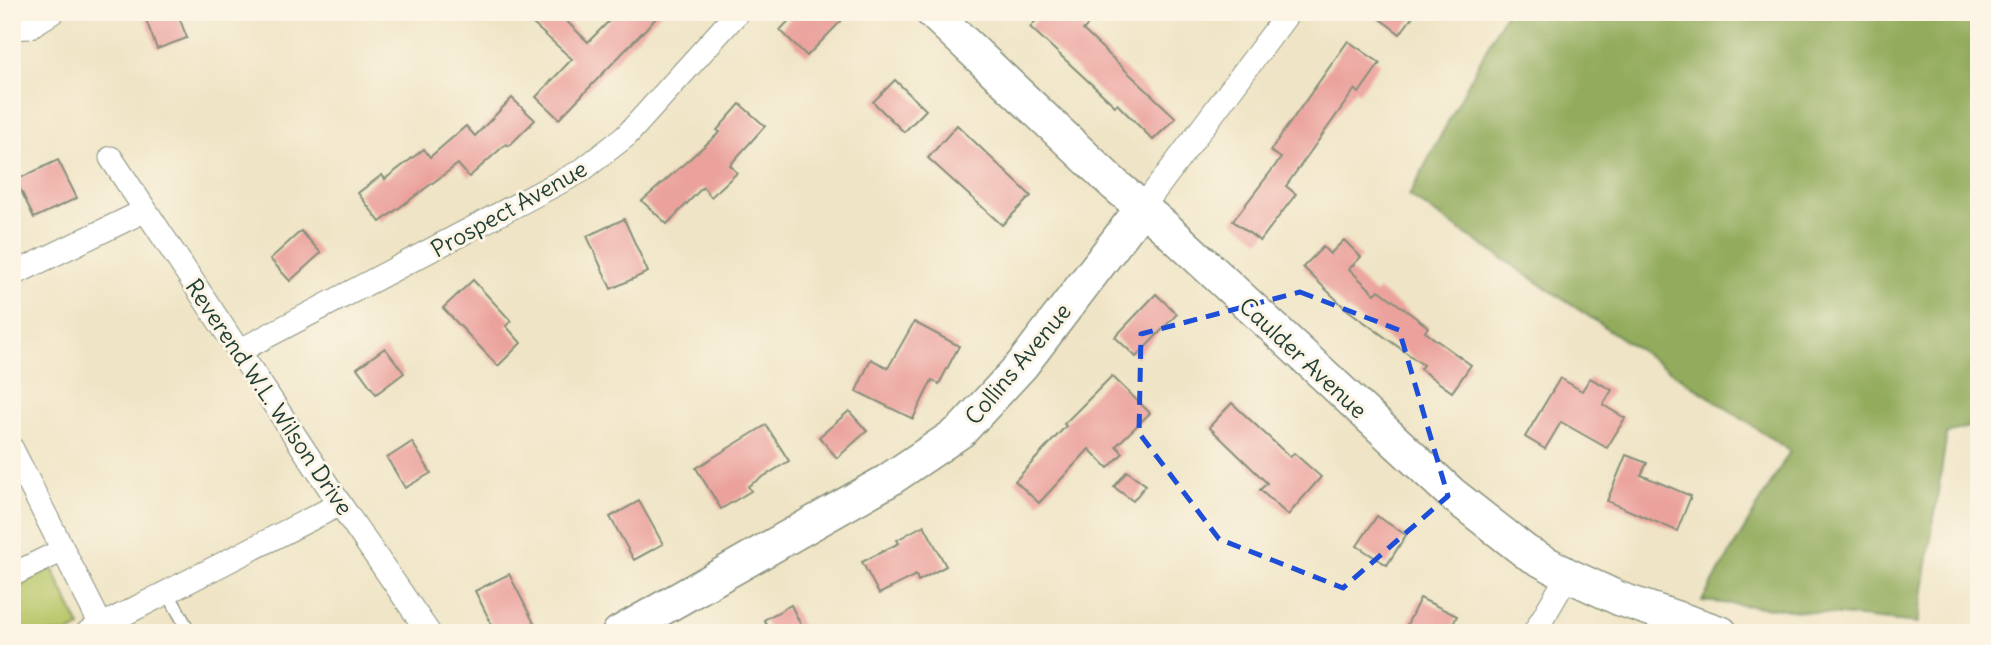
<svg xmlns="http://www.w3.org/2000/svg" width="1991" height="645" font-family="Delius,sans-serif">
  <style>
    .green { fill: #b8c668; stroke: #6c824e; stroke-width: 2 }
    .forest { fill: #92ab5c; stroke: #587448; stroke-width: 2 }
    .building { fill: #eba29d }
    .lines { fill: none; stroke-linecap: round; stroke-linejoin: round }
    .lane-casing { stroke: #87907c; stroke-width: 15 }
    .street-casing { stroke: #87907c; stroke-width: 25 }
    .secondary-casing { stroke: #87907c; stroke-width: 36 }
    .lane { stroke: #fff; stroke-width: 12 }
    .street { stroke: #fff; stroke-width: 23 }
    .secondary { stroke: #fff; stroke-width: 33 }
    .marked { fill: none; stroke: #1d4ed8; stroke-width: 5; stroke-dasharray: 14 9; stroke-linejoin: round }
    .labels { text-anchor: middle; stroke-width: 6; stroke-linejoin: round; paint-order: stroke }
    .street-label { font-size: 23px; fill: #1f3d34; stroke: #fcf5e5 }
  </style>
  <rect width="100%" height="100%" fill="#fcf5e5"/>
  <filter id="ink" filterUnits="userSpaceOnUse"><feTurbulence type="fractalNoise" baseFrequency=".0143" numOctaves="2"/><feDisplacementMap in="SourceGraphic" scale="14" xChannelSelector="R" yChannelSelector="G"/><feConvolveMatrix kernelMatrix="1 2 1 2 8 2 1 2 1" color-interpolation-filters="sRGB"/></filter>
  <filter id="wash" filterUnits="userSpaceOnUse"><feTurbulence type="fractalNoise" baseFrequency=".00686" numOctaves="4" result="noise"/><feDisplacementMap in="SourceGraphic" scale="28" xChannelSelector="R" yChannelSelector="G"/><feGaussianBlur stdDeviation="1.57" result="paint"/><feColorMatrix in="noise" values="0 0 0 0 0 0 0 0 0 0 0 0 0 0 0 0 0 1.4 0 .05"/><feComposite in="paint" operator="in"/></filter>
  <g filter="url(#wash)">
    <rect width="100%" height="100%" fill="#efe4c5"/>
    <polygon class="green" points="52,568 80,627 68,633 12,633 12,588"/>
    <polygon class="forest" points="1506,12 1979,12 1979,424 1947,433 1918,623 1702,601 1790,451 1409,196"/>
    <g id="blocks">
      <g class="building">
        <polygon points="143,12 177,12 187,38 157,49"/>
        <polygon points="543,12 557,12 588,42 618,12 662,12 559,119 536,97 572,59 533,24"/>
        <polygon points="797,12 850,12 807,56 780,30"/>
        <polygon points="1044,12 1083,12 1092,21 1083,30 1176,118 1153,140 1117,104 1115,106 1030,27"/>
        <polygon points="1371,12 1416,12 1400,34"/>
        <polygon points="1348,41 1380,63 1359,93 1355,89 1286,186 1296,194 1260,241 1233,221 1281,158 1270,151"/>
        <polygon points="895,80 926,110 904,132 873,102"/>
        <polygon points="512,98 535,120 509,146 506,144 469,177 458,164 380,222 358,193 382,175 385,179 424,149 430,157 466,126 475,136"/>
        <polygon points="740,104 765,126 730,165 737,173 711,197 703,187 667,224 642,201 720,132 717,130"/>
        <polygon points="957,125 1031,196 1002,225 928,158"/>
        <polygon points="58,160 77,198 34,218 16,180"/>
        <polygon points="624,219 648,272 611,289 587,236"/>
        <polygon points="301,231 321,253 290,281 270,259"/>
        <polygon points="1344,240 1361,257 1349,269 1375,294 1379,290 1428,327 1425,332 1471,365 1452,392 1420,369 1423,365 1345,308 1303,267 1323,247 1330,254"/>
        <polygon points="473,280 511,321 506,326 521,343 498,366 443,308"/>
        <polygon points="1156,294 1177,314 1136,357 1115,337"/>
        <polygon points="914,322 959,346 939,384 932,380 913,419 856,391 871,359 888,368"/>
        <polygon points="385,348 404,373 376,394 357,368"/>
        <polygon points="1112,376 1150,413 1116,446 1123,453 1108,468 1089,449 1039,503 1015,481 1066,426 1064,424"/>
        <polygon points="1560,378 1582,391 1590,378 1612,390 1603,405 1625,418 1607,448 1561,422 1545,449 1525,437"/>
        <polygon points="1232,403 1290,457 1294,453 1321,477 1288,515 1260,490 1267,483 1209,427"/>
        <polygon points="849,411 867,431 837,458 819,437"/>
        <polygon points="766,425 789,461 748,486 751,491 721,509 696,468"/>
        <polygon points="412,442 431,473 405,488 387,458"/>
        <polygon points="1626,455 1647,463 1641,475 1691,496 1677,531 1607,501"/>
        <polygon points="1127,471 1146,485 1133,501 1114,487"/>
        <polygon points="639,501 663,544 634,560 610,517"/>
        <polygon points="1377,516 1406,535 1387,565 1357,546"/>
        <polygon points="924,525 946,566 918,581 916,575 879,594 862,562 899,543 897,540"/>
        <polygon points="509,574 536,627 525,633 496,633 475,591"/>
        <polygon points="1420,598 1457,616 1449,633 1403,633"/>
        <polygon points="791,605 805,633 771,633 764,620"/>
      </g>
    </g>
  </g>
  <g filter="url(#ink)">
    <use href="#blocks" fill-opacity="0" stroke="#87907c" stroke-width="2"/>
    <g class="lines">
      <g class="lane-casing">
        <polyline id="lane" points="168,593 190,633"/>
      </g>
      <g class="street-casing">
        <g id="street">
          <polyline points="12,28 29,27 53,12"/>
          <polyline points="111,158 340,504 429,633"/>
          <polyline points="1142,208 1289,12"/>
          <polyline points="12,275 144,211"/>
          <polyline points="239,351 581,171 626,136 738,12"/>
          <polyline points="12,449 101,625"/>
          <polyline points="12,575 63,550"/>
          <polyline points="87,633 340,504"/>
          <polyline points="1534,633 1568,575"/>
        </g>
      </g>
      <g class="secondary-casing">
        <g id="secondary">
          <polyline points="932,12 1115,185 1166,228 1452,494 1526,552 1568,575 1620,599 1721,633"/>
          <polyline points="619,633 887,481 961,431 1022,365 1142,208"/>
        </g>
      </g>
      <use href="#lane" class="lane"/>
      <use href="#street" class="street"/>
      <use href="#secondary" class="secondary"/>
    </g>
  </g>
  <path class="marked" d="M1300,292L1399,330L1448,496L1343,588L1219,539L1139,433L1141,334Z"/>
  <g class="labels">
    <g class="street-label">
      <text transform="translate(509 209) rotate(-29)" y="8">Prospect Avenue</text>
      <text transform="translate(1303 358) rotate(43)" y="8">Caulder Avenue</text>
      <text transform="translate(1018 364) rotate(-50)" y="8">Collins Avenue</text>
      <text transform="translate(269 397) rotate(56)" y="8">Reverend W.L. Wilson Drive</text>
    </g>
  </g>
  <rect width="1991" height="645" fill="none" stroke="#fcf5e5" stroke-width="42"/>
</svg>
